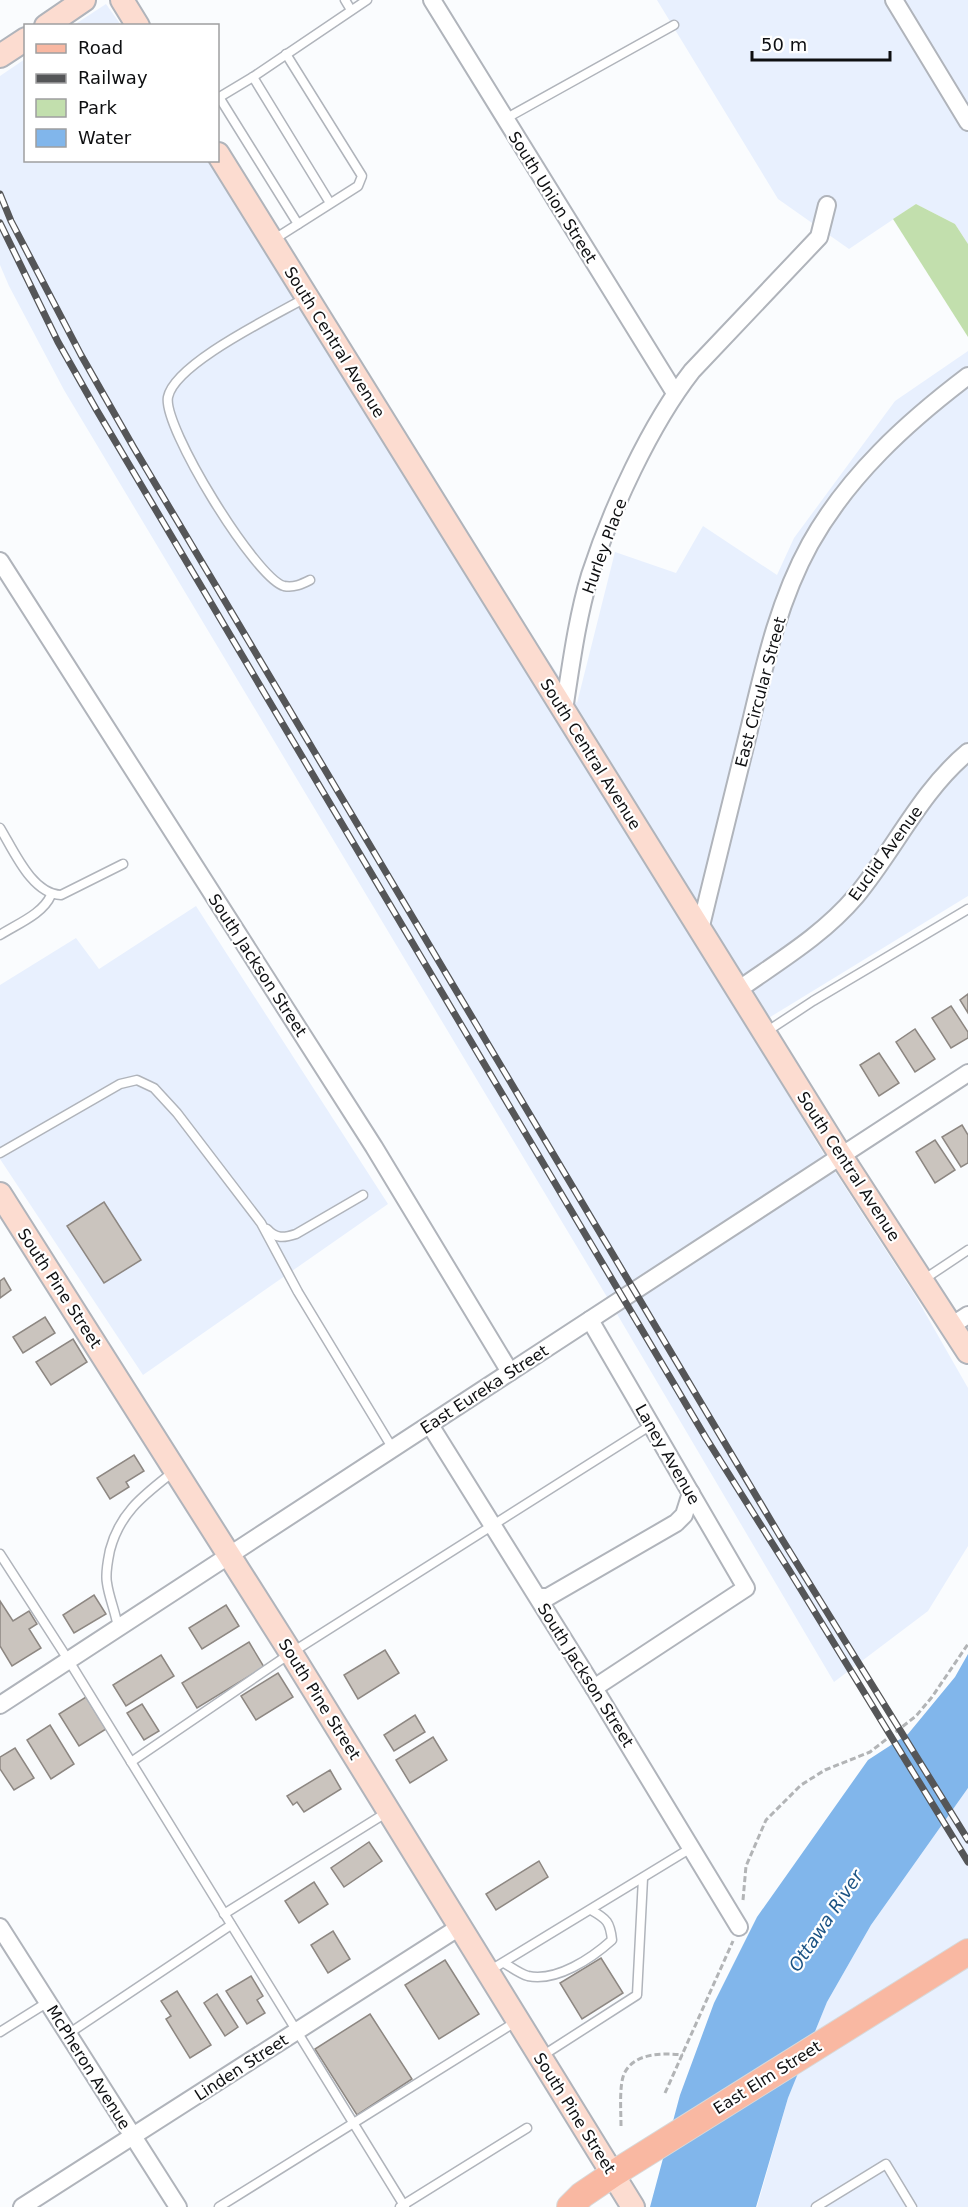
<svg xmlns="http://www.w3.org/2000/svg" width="968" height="2207" font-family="'DejaVu Sans',sans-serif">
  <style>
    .built { fill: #e8f0fe }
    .green { fill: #c2dfad }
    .water { fill: #81b6eb }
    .building { fill: #cac4be; stroke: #8d8782; stroke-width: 1.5 }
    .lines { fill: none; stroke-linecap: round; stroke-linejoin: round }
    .lane-casing { stroke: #b0b4bb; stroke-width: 11 }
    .street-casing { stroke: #b0b4bb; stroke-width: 20 }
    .secondary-casing { stroke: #b0b4bb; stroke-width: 26 }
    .primary-casing { stroke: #d8d9d9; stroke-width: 28 }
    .path { stroke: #b2b4b6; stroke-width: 3; stroke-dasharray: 6 3; stroke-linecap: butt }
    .lane { stroke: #fff; stroke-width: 8 }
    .street { stroke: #fff; stroke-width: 16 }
    .secondary { stroke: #fcdcd0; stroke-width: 22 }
    .primary { stroke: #f9b8a2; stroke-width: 26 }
    .rail-casing { stroke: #555658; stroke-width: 7 }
    .rail { stroke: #fff; stroke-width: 4.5; stroke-dasharray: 14; stroke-linecap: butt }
    .labels { text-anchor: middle; stroke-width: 4.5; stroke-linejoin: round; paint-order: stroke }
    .street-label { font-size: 16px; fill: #0e0f11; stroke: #fff }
    .water-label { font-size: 18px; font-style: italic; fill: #1b5384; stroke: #fff }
  </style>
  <rect width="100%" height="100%" fill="#fafcfe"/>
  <g class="built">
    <polygon points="657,0 968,0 968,244 955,224 916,204 849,249 778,199"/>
    <polygon points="106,4 121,25 74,25"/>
    <polygon points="25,59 26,160 212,161 577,703 615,552 676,573 703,526 777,575 794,538 895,401 968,351 968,896 749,1030 823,1153 916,1297 968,1388 968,1546 928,1611 834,1682 604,1292 64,390 9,286 0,265 0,76"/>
    <polygon points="196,906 388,1204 143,1375 0,1159 0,985 76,938 99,969"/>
    <polygon points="968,1788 968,2207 757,2207 788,2098 827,2002 871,1925"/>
  </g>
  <polygon class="green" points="916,204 955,224 968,244 968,337 893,219"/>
  <polygon class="water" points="968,1654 968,1788 871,1925 827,2002 788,2098 756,2207 650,2207 680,2095 714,2003 757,1917 868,1760 908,1734 955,1677"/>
  <g class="building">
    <polygon points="968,994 968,1013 960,1000"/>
    <polygon points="951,1006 968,1032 968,1038 951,1048 932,1018"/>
    <polygon points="915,1029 935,1059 915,1072 896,1042"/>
    <polygon points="879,1053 899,1083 879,1096 860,1065"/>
    <polygon points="962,1125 968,1135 968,1163 961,1167 942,1137"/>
    <polygon points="935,1140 955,1170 935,1183 916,1152"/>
    <polygon points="104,1202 141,1260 104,1283 67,1226"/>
    <polygon points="4,1278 11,1290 0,1298 0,1281"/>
    <polygon points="45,1317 55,1333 23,1353 13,1337"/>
    <polygon points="73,1339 87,1362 51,1385 36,1362"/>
    <polygon points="134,1455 144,1471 126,1482 129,1487 110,1499 97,1478"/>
    <polygon points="94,1595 106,1614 74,1633 63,1615"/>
    <polygon points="0,1601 13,1621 29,1611 37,1624 29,1629 41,1648 12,1666 0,1646"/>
    <polygon points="226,1605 239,1626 202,1649 189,1628"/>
    <polygon points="249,1642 264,1667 197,1708 182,1683"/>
    <polygon points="385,1650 399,1673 358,1699 344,1675"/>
    <polygon points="161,1655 174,1676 126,1706 113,1685"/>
    <polygon points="278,1673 293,1697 256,1720 241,1696"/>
    <polygon points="86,1697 106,1729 79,1746 59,1714"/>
    <polygon points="142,1704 159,1731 144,1740 127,1713"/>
    <polygon points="415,1715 425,1732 394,1751 384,1735"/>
    <polygon points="50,1725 74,1764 51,1779 27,1740"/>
    <polygon points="433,1737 447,1760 410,1783 396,1760"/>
    <polygon points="15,1748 34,1778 14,1790 0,1769 0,1757"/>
    <polygon points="330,1770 341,1789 304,1812 297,1802 293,1805 287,1796"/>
    <polygon points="369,1842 382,1861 344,1887 331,1868"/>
    <polygon points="539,1861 548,1877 496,1910 486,1894"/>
    <polygon points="314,1882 328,1904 299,1923 285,1901"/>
    <polygon points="333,1931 350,1959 328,1973 311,1945"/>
    <polygon points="601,1958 623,1993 582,2019 560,1983"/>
    <polygon points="445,1960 479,2014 439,2039 405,1985"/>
    <polygon points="251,1976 263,1996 257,2000 265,2013 247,2024 226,1991"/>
    <polygon points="177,1991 211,2045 190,2058 166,2019 171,2016 161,2001"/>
    <polygon points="217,1994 238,2027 225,2036 204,2003"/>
    <polygon points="370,2014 412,2079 357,2115 315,2049"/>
  </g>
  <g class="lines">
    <g class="lane-casing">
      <g id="lane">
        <polyline points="345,0 351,10"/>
        <polyline points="253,77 330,203"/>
        <polyline points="219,97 298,224"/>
        <polyline points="218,98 253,77 367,0"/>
        <polyline points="505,119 674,25"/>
        <polyline points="273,240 358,186 362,176 286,54"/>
        <path d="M307,297C276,315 175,363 168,397C162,426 256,579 284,586C294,588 302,584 310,580"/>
        <path d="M0,828C14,851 32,894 61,895L123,864"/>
        <path d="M0,935C17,924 43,914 51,895"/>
        <polyline points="766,1032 813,1001 968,909"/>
        <polyline points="0,1153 120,1084 137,1080 154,1088 177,1113 261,1223 298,1292 393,1449"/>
        <path d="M267,1229C276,1239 284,1238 296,1234L363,1195"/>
        <polyline points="923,1280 968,1250"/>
        <polyline points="0,1554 69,1661 405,2207"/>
        <path d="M118,1628C116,1613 109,1598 107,1583C105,1573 108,1560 110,1550C120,1512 144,1495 173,1472"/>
        <polyline points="131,1762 291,1653 651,1425"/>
        <polyline points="224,1914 389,1811"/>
        <path d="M504,1963C511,1967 520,1974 528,1976C557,1982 592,1958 612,1940C610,1922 607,1919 591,1910"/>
        <polyline points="489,1971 691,1848"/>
        <polyline points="0,2032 48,2002"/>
        <polyline points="68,2034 231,1925"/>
        <polyline points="542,2056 637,1995 643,1878"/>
        <polyline points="219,2207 517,2021"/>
        <polyline points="400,2207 527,2128"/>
        <polyline points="816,2207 886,2164 912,2207"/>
      </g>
    </g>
    <g class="street-casing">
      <g id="street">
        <polyline points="432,0 675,393"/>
        <polyline points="894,0 968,122"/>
        <polyline points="0,561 374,1147 510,1372"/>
        <path d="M564,710C571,665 577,618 590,575C611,510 650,425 692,371L819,237L827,205"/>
        <path d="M700,930C716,863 733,796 749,730C764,667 778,602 810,544C848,476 906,423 968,376"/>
        <path d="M738,990C779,961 823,935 856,896C895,849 920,792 968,752"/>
        <polyline points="590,1320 746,1588 594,1688"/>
        <polyline points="951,1326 968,1315"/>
        <polyline points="430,1425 594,1688 739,1927"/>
        <polyline points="538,1597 548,1597 676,1523 684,1515 691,1493"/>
        <polyline points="0,1705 968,1073"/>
        <polyline points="0,1927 178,2207"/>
        <polyline points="22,2207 461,1926"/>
      </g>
    </g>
    <g class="secondary-casing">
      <g id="secondary">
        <polyline points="122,0 138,26"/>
        <polyline points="46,26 84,0"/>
        <polyline points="0,56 26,39"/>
        <polyline points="218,154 841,1156 968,1352"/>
        <polyline points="0,1194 291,1653 633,2207"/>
      </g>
    </g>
    <g class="primary-casing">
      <polyline id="primary" points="570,2207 582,2195 613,2174 968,1952"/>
    </g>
    <g class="path">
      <polyline points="743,1900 746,1866 766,1820 801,1785 825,1770 870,1752 916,1716 932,1697 968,1644"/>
      <polyline points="665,2093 733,1941"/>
      <path d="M621,2126C621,2112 619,2086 624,2074C634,2052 664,2053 683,2055"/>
    </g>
    <use href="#lane" class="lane"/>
    <use href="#street" class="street"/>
    <use href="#secondary" class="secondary"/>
    <use href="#primary" class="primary"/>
    <g class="rail-casing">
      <g id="rail">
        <polyline points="0,194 11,221 81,355 134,448 780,1536 968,1840"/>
        <polyline points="0,223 58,342 96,409 706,1438 789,1570 968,1862"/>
      </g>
    </g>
    <use href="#rail" class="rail"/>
  </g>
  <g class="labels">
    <g class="street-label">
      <text transform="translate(553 197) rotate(58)" y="6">South Union Street</text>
      <text transform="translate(335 342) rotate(58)" y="6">South Central Avenue</text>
      <text transform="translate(604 546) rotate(-70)" y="6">Hurley Place</text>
      <text transform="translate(760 692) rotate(-75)" y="6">East Circular Street</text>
      <text transform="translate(591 754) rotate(58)" y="6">South Central Avenue</text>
      <text transform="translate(885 853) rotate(-54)" y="6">Euclid Avenue</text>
      <text transform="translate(258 965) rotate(57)" y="6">South Jackson Street</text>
      <text transform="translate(849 1166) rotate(57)" y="6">South Central Avenue</text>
      <text transform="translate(60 1288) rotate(57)" y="6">South Pine Street</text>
      <text transform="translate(484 1389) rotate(-33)" y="6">East Eureka Street</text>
      <text transform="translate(668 1454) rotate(60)" y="6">Laney Avenue</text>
      <text transform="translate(586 1675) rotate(58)" y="6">South Jackson Street</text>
      <text transform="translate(320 1699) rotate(58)" y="6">South Pine Street</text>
      <text transform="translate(89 2067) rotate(58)" y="6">McPheron Avenue</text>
      <text transform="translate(241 2067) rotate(-33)" y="6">Linden Street</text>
      <text transform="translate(767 2077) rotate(-32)" y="6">East Elm Street</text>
      <text transform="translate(575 2113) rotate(58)" y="6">South Pine Street</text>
    </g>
    <g class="water-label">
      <text transform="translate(826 1921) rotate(-56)" y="6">Ottawa River</text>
    </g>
  </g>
  <rect x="24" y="24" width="195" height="138" fill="#ffffff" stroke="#9f9fa0" stroke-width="1.5"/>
  <rect x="36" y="44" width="30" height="9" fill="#f9b8a2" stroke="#9f9fa0" stroke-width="1.5"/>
  <text x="78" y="54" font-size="18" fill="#0e0f11">Road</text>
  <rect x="36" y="74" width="30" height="9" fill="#555658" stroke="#9f9fa0" stroke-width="1.5"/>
  <text x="78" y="84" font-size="18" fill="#0e0f11">Railway</text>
  <rect x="36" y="99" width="30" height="18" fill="#c2dfad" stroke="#9f9fa0" stroke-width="1.5"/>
  <text x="78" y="114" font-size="18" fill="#0e0f11">Park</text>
  <rect x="36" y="129" width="30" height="18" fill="#81b6eb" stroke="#9f9fa0" stroke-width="1.5"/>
  <text x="78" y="144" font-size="18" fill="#0e0f11">Water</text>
  <path d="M752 51v9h138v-9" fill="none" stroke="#0e0f11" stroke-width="3"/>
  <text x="761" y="51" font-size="18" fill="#0e0f11" stroke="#ffffff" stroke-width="4.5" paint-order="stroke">50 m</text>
</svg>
